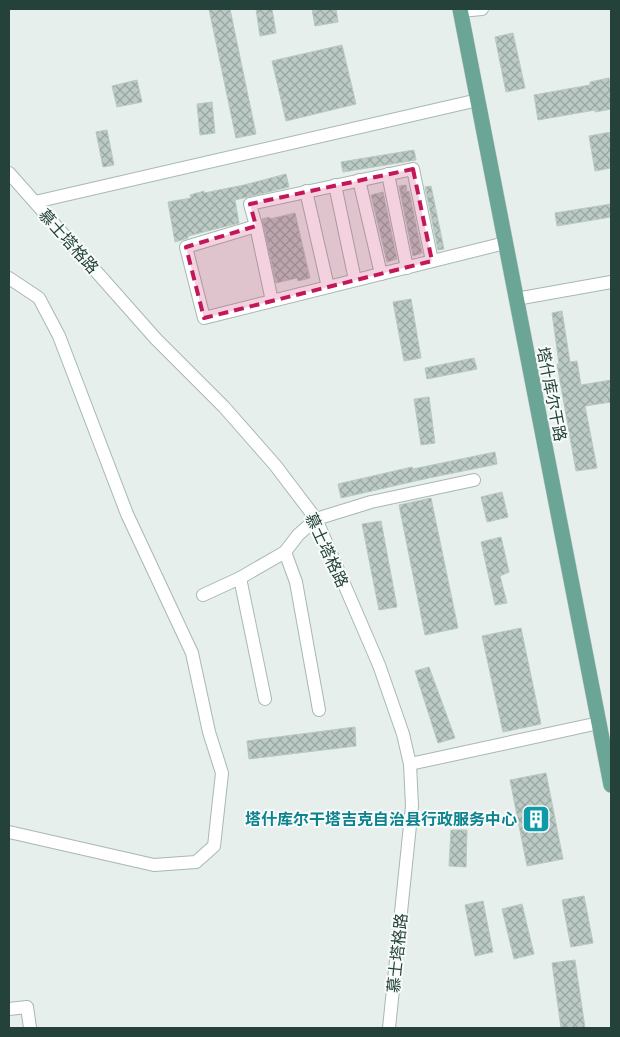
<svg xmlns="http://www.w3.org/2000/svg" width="620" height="1037" font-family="'IBM Plex Sans','Noto Sans SC',sans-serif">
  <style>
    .building { fill: url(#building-cross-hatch); stroke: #b8c9c2 }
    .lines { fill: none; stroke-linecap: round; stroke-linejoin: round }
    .minor-casing { stroke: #a8b8b2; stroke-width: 14 }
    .major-casing { stroke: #c2cac8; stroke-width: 16 }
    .minor { stroke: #fff; stroke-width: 12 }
    .major { stroke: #6aa596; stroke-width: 15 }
    .marked { fill: #c2185b; fill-opacity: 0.2; stroke: #c2185b; stroke-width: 4; stroke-dasharray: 10 6; stroke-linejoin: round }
    .labels { text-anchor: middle; stroke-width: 4; stroke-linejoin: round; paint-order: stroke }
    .street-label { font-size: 16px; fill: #24423a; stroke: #f7fbf9 }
    .culture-label { font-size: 16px; font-weight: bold; fill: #0d838f; stroke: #f7fbf9; text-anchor: end }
  </style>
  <defs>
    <pattern id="building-cross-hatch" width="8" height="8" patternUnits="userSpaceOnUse" patternTransform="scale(1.25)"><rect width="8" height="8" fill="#bbcac4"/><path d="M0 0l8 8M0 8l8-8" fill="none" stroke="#98a6a0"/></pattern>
  </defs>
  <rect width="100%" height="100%" fill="#e6efeb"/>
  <g class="building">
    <polygon points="209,9 230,9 256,134 236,138"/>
    <polygon points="256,9 272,9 276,33 260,36"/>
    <polygon points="312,9 336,9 338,22 315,26"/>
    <polygon points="513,33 525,88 506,92 495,37"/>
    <polygon points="342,45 356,104 286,121 272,61"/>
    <polygon points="609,78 611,88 611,109 595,112 595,110 538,120 534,95 590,85 590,82"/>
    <polygon points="137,80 142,102 117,107 112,86"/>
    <polygon points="212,102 215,133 200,135 197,104"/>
    <polygon points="107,130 114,165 103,167 96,132"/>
    <polygon points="611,132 611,168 595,171 589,136"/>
    <polygon points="414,150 416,160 343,172 341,162"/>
    <polygon points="286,174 289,187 235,200 239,223 188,236 188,238 175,242 168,202 191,198 190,195 204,191 204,193 244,185"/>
    <polygon points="406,185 407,192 409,191 422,253 413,256 399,186"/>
    <polygon points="431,186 444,249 438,250 425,187"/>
    <polygon points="383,192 397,259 387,262 371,195"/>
    <polygon points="611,204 611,217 557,226 555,213"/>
    <polygon points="295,213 310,278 298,281 297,278 276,283 262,219 269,217 270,219"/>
    <polygon points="411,299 421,358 404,361 393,302"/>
    <polygon points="562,311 570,362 577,361 581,385 611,380 611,402 585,406 597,468 576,471 557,364 559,364 552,313"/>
    <polygon points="474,358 477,369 427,379 425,368"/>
    <polygon points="429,397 435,443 421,445 414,399"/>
    <polygon points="495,452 497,464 424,479 341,498 338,484 412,467 413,469"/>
    <polygon points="502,492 508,517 487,522 481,497"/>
    <polygon points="431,498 458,628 425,635 399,505"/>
    <polygon points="381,521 397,607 379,610 362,524"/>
    <polygon points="501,537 509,572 500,576 507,603 495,605 481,542"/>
    <polygon points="521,628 541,724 503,732 482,636"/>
    <polygon points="429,667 455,738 438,743 415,671"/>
    <polygon points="355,727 356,746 249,759 247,741"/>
    <polygon points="546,773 563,859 527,866 510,780"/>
    <polygon points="451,830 467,830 466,867 449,866"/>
    <polygon points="584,896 593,943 571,947 562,900"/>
    <polygon points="483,901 493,952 475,956 465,905"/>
    <polygon points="522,904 534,954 514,959 502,909"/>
    <polygon points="575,960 585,1028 561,1028 552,963"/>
  </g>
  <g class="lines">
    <g class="minor-casing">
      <g id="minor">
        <polyline points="460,11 482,9"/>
        <polyline points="9,173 156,339 224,407 275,465 316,519 379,665 403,734 410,764 412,806 389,1028"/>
        <polyline points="388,174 407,268"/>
        <polyline points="359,180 381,274"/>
        <polyline points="335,185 355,280"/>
        <polyline points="306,191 328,287"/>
        <polyline points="35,202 478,100"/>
        <polyline points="256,226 186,247 204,318 505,243"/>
        <polyline points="9,278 39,298 59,336 127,514 192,653 209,732 222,773 214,846 196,862 154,865 9,832"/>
        <polyline points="516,299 611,282"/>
        <polyline points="272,301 256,226 250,204 413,169 432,261"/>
        <polyline points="285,552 296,582 319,710"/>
        <polyline points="240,578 265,699"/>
        <polyline points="203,595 240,578 285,552 298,535 316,519 371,502 474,480"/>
        <polyline points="410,764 599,723"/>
        <polyline points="9,1009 27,1007 30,1028"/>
      </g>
    </g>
    <g class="major-casing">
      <polyline id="major" points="460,9 611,785"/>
    </g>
    <use href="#minor" class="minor"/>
    <use href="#major" class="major"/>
  </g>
  <path class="marked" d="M413,169L432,261L204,318L186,247L256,226L250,204Z"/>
  <defs>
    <g id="building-square" transform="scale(1.4375)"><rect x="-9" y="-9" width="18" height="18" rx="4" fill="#0f9aa8" stroke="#f7fbf9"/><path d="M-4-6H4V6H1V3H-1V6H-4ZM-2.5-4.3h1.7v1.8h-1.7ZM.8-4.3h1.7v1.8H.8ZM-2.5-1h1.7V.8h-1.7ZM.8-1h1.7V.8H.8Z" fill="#fff"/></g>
  </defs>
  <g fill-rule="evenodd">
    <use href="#building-square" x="536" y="819"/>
  </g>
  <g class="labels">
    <g class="street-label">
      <text transform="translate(69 241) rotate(48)" y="6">慕士塔格路</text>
      <text transform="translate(552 394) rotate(79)" y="6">塔什库尔干路</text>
      <text transform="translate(327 550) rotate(65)" y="6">慕士塔格路</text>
      <text transform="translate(397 953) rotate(-84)" y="6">慕士塔格路</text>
    </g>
    <g class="culture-label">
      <text x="517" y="825">塔什库尔干塔吉克自治县行政服务中心</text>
    </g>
  </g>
  <rect width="620" height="1037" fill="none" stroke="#24423a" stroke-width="20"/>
</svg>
